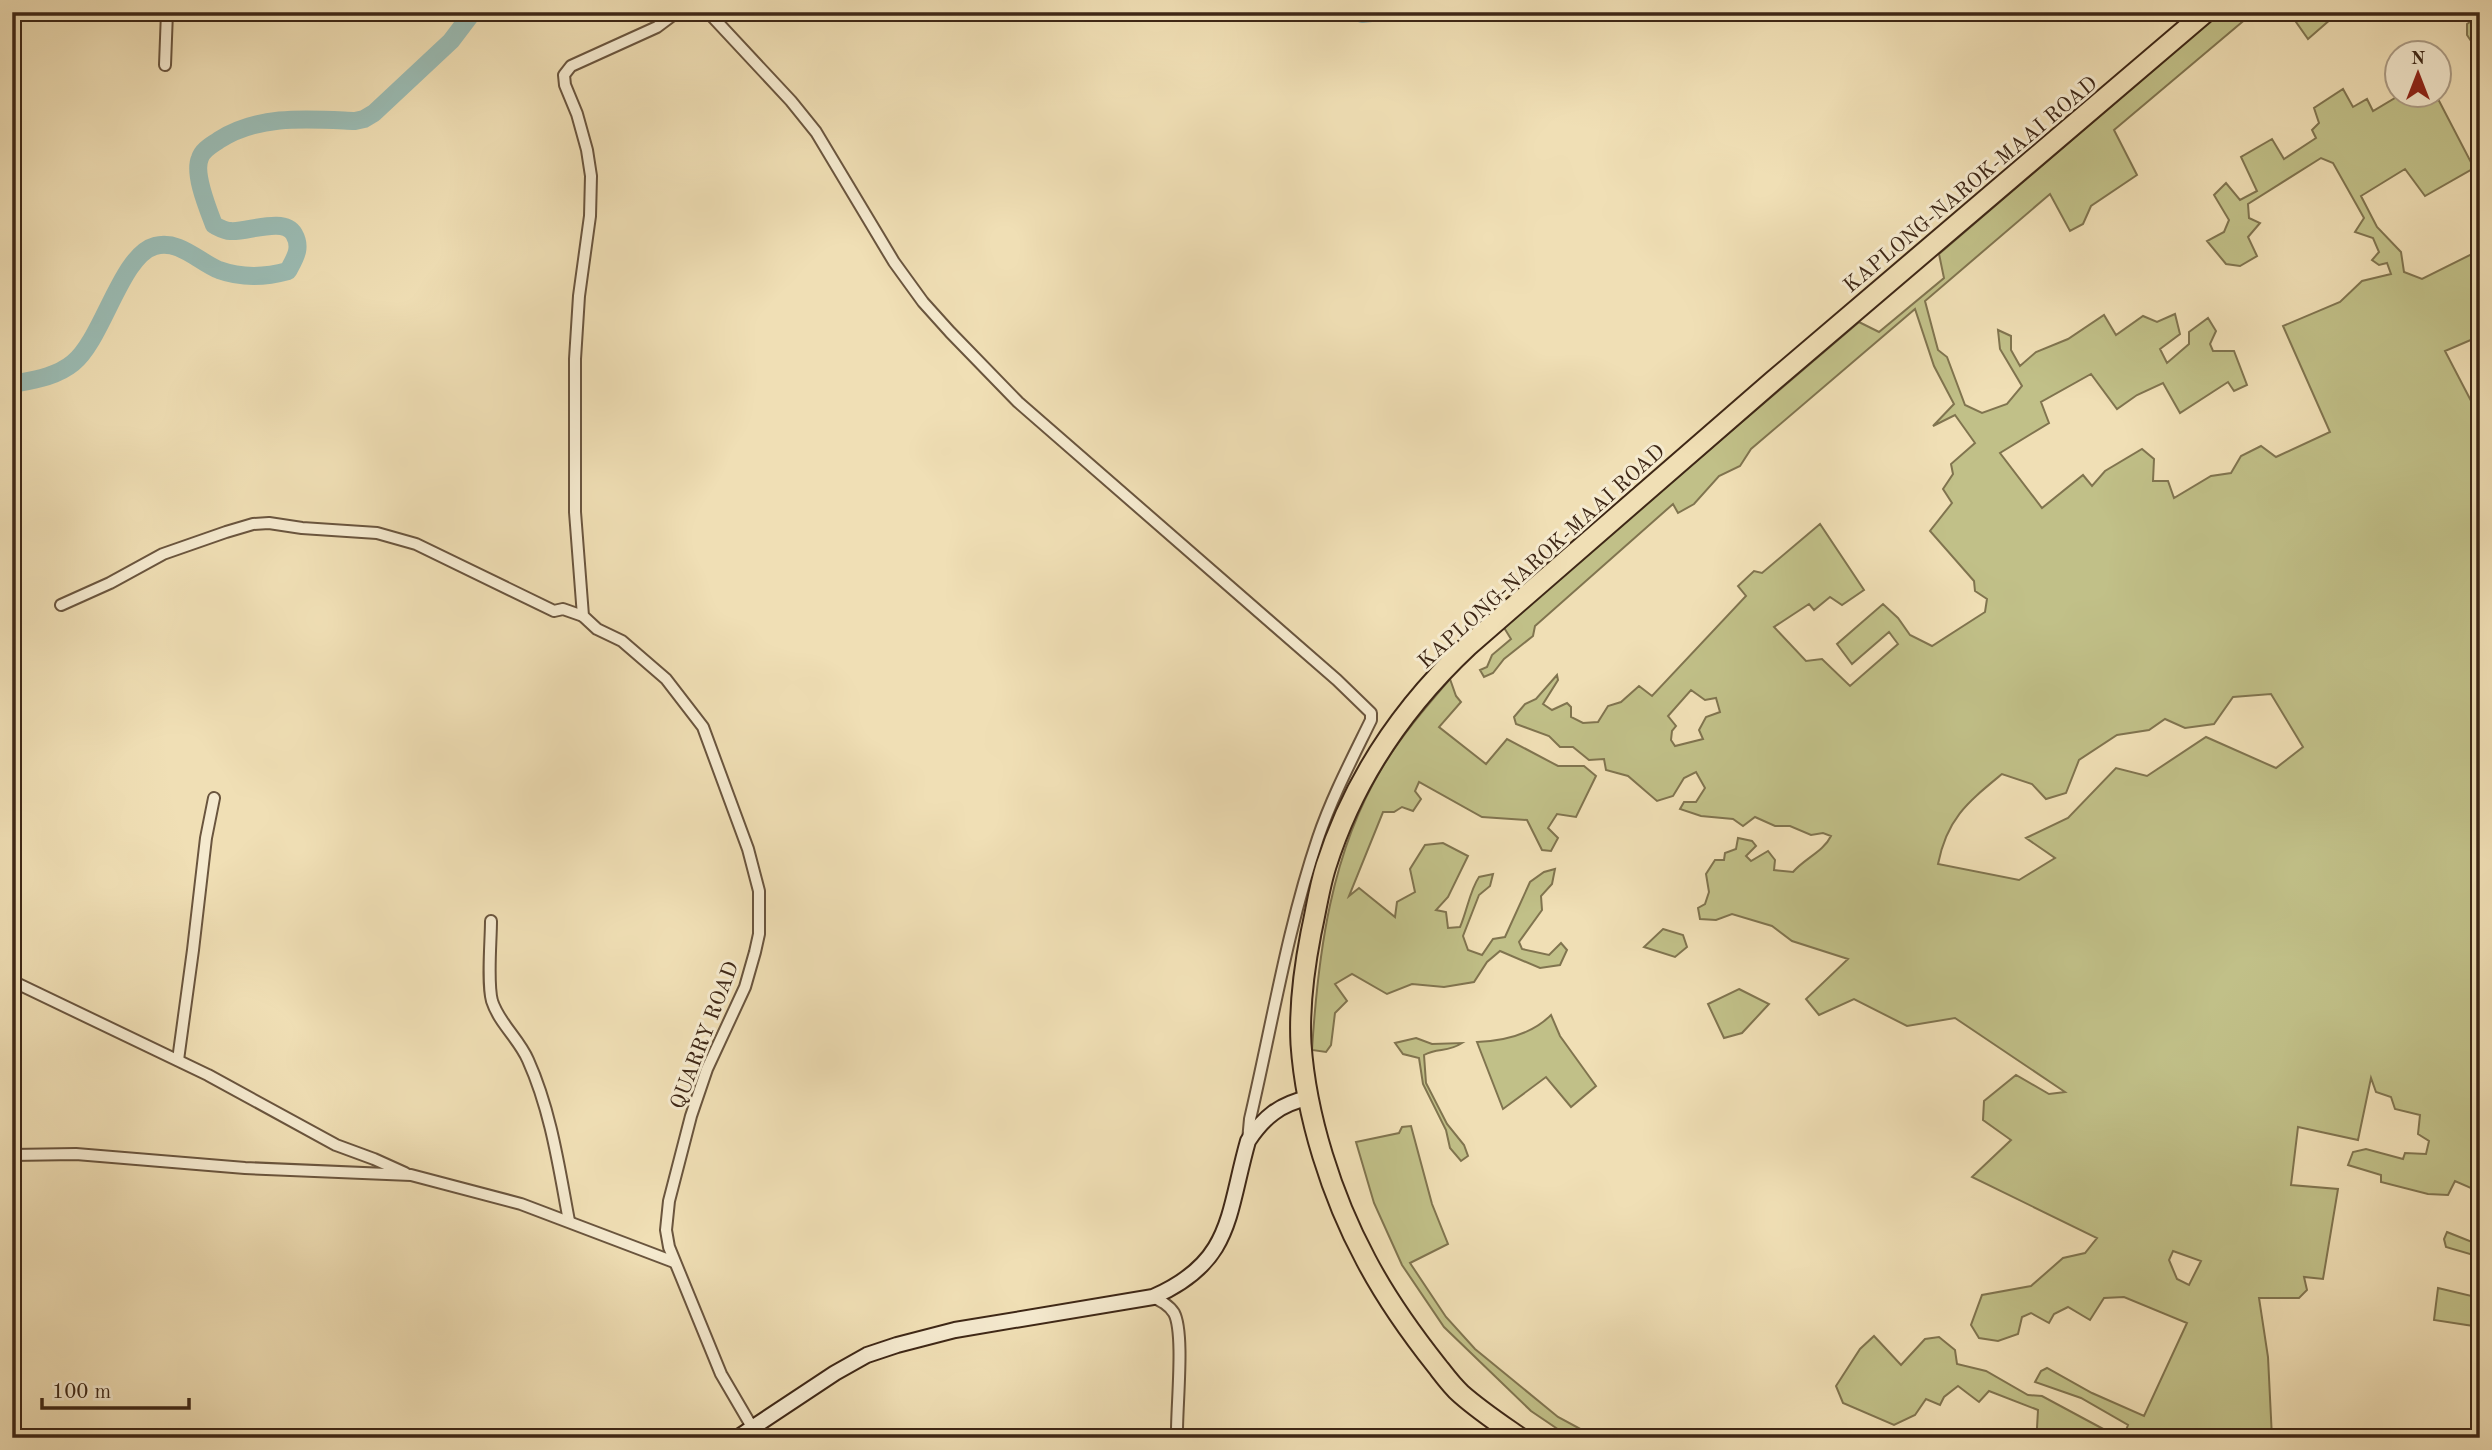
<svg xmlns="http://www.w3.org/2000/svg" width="2492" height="1450" font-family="'Old Standard TT',serif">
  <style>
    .green { fill: #c1c088; stroke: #80744f; stroke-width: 2; fill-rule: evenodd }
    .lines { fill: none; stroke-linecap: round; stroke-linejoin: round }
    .river { stroke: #9bbcb4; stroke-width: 18 }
    .street-casing { stroke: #6a553e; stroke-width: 14 }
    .secondary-casing { stroke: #3e2716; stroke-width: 18 }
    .highway-casing { stroke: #3e2716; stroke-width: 23 }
    .street { stroke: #f5eacf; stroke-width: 10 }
    .secondary { stroke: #f5eacf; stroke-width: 14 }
    .highway { stroke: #f0dfb5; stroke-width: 19 }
    .labels { text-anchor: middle; stroke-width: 6; stroke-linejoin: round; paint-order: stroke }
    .street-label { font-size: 21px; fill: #3e2716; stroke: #f5eacf }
  </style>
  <rect width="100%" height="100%" fill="#f0dfb5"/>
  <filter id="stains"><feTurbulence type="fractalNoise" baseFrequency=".00286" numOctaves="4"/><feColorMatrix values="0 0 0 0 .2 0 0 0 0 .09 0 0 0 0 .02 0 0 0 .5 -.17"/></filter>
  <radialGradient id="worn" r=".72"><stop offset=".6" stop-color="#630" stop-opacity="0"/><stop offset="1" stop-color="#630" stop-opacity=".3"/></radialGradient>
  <g class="green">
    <path d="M2221,12H2254L2114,130L2137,175L2091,206L2083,224L2070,231L2050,194L1925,301L1938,350L1947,357L1965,405L1982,413L2007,404L2022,386L2000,349L1998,330L2011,336V350L2020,366L2036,352L2068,339L2104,315L2116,335L2143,316L2157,322L2175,314L2180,334L2160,349L2167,363L2189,344V332L2208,318L2216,331L2210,344L2213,351H2234L2247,385L2234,391L2228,382L2180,413L2163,383L2137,395L2117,409L2091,374L2041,402L2049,423L2000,453L2042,508L2083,475L2092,486L2105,471L2142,449L2154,459L2153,481H2168L2174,498L2211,476L2231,473L2241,456L2261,446L2276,457L2330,432L2283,326L2340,302L2362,281L2391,274L2387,263L2379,265L2372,260L2379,252L2373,238L2355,232L2364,218L2333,163L2321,158L2248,204L2249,218L2260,223L2248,237L2257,256L2240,266L2226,264L2207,241L2224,232L2229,220L2214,195L2226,183L2240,200L2257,191L2241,157L2272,139L2284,159L2316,138L2312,130L2319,123L2314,108L2343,89L2353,107L2367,99L2373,111L2400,95H2436L2474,168L2425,196L2405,169L2361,196L2377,227L2401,252L2404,272L2422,279L2480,250V336L2445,351L2480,418V1192L2455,1181L2448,1195L2428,1194L2381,1182V1175L2348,1165L2353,1152L2366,1149L2403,1159L2405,1153L2426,1154L2429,1141L2418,1134L2420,1115L2395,1109L2391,1097L2376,1092L2371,1078L2358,1140L2298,1127L2291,1185L2338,1189L2323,1279L2304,1277L2307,1290L2299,1298H2259L2268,1357L2272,1438H2123L2128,1425L2081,1398L2035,1382L2041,1371L2047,1368L2092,1393L2144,1416L2187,1323L2124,1297L2104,1298L2090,1320L2068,1307L2054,1314L2049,1323L2031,1313L2022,1317L2018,1334L1998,1341L1979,1338L1971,1325L1982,1295L2031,1286L2063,1258L2085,1253L2097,1238L1972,1177L2011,1140L1983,1120L1984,1101L2016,1075L2049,1094L2065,1092L1955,1018L1907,1026L1854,999L1819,1015L1806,999L1848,959L1792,941L1772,926L1732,914L1716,920L1700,919L1698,908L1705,904L1709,892L1706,874L1715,860H1724L1725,853L1736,849L1738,838L1752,841L1756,846L1746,856L1751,861L1768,851L1775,860L1774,870L1793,872C1804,859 1824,851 1831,836L1823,833L1811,835L1790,826H1775L1755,817L1743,826L1733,819L1701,816L1680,809L1684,802H1696L1705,788L1696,772L1684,778L1673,796L1657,801L1628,776L1606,770L1604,759L1589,760L1573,747H1560L1549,736L1516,724L1514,717L1525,704L1536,699L1557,675L1558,680L1543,704L1552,710L1567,703L1571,707V717L1583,723L1598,722L1608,706L1621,702L1639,686L1652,696L1746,596L1738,586L1754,571L1762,573L1820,524L1864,590L1842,605L1830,597L1814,610L1809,604L1774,627L1806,661L1822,659L1850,686L1898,644L1889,632L1852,664L1837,644L1883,604L1898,618L1910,635L1932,646L1985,612L1987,599L1975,591L1974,581L1930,531L1952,503L1943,489L1953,474L1951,464L1975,443L1955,415L1933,426L1954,404L1934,366L1915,309L1751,449L1740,466L1719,476L1694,504L1678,513L1673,504L1535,626L1533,636L1504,659L1493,673L1484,677L1480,670L1487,667L1492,655L1511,639L1503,626L1859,322L1879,332L1944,278L1939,254ZM1691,690L1705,700L1716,698L1720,712L1706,717L1699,730L1703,739L1675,746L1671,740L1672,731L1676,726L1668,716ZM2271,694L2303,747L2276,768L2206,737L2147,776L2116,768L2068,818L2026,838L2055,858L2019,880L1938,864C1947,818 1968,802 2002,774L2032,784L2046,799L2066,793L2079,760L2117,735L2149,730L2165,719L2185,728L2214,724L2233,697ZM2173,1251L2201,1261L2189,1285L2177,1279L2169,1260Z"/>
    <polygon points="2289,12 2339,12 2308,39"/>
    <polygon points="2476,12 2480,12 2480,46 2475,47 2467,35 2467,24 2479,16"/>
    <path d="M1450,679L1456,696L1461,702L1439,727L1486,764L1507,739L1558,766H1584L1596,776L1576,817L1557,814L1548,828L1558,838L1551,851L1542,850L1527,820L1482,817L1419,782L1415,791L1421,799L1413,811L1402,807L1394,812H1383L1349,896L1359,888L1395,917L1397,902L1415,892L1410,869L1425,845L1443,843L1468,856L1448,897L1436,910L1446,912L1448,928L1460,927C1467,911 1470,890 1479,877L1493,874L1490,886L1479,895L1463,936L1468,950L1482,955L1493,939L1505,937L1530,882L1544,872L1555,869L1552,884L1541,896L1542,910L1519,942L1522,949L1549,955L1561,943L1567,950L1560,965L1540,968L1500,951L1487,962L1474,982L1444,987L1412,984L1387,994L1352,974L1335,984L1347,1001L1335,1013L1331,1045L1326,1052L1312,1050C1318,954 1331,852 1382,768C1401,736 1426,707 1450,679Z"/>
    <polygon points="1663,929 1683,935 1687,947 1675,957 1644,947"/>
    <polygon points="1739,989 1769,1004 1742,1033 1724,1038 1708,1004"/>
    <path d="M1551,1015L1560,1036L1596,1086L1571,1107L1546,1077L1503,1109L1477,1042C1504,1041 1532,1034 1551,1015Z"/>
    <path d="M1416,1038L1432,1044L1462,1043C1447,1053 1438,1047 1424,1055L1426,1083L1447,1124L1464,1145L1468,1156L1461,1161L1450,1148L1446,1130L1423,1084L1419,1058L1403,1054L1395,1043Z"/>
    <polygon points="1411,1126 1432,1204 1448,1244 1410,1263 1446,1317 1475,1349 1558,1417 1597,1438 1571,1438 1531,1411 1444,1327 1402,1265 1393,1245 1374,1203 1356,1142 1399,1133 1402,1127"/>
    <polygon points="2447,1232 2477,1244 2480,1239 2480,1257 2446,1247 2444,1239"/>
    <polygon points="2438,1288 2480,1298 2480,1327 2434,1320"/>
    <polygon points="1874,1336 1901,1365 1925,1339 1939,1337 1955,1350 1957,1364 1986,1371 2028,1395 2042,1396 2120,1438 2033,1438 2037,1428 2038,1410 1989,1391 1979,1402 1958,1386 1944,1397 1940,1405 1926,1399 1915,1415 1894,1425 1843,1403 1836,1386 1860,1349"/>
  </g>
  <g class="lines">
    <g class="river">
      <polyline points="1357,12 1362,14 1381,12"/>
      <path d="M12,384C33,380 56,377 73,363C103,339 121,255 155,246C179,239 199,262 219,270C241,278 266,277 288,271C295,258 302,248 294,234C284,216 246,233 230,231C225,231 218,227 214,225C208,209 193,174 200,158C203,149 212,145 219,140C259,114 310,119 355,121L364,119L374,113L451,41L473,12"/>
    </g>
    <g class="street-casing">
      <g id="street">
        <polyline points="677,12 657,27 571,66 564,75 565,85 577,114 587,150 591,176 590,216 579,296 575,359 575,512 583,616 597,629 622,641 666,679 703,727 748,849 759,891 759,934 755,952 745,987 707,1069 691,1116 669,1201 666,1230 669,1247 721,1374 752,1427"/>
        <path d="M708,12L791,101L816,132L894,262L923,302L950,332L1018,402L1337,680L1371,713V720C1352,759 1332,797 1318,838C1287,930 1272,1025 1250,1119L1248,1141"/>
        <polyline points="165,65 167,12"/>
        <polyline points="61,605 110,583 163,554 226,532 253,524 269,523 302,528 377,533 416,544 554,611 563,609 583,616"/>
        <path d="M491,921C491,941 487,983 492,1001C499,1023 519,1039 528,1060C551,1111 559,1168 569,1221"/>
        <polyline points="12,981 208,1075 336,1145 374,1159 405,1173"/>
        <polyline points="178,1060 193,950 206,838 214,798"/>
        <polyline points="12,1155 76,1154 245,1168 411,1175 521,1204 674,1262"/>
        <path d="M1153,1297C1161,1301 1169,1305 1174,1313C1185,1334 1176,1410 1177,1438"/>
      </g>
    </g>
    <g class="secondary-casing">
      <path id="secondary" d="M737,1438L835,1373L867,1355L897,1345L955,1330L1153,1297C1233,1262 1227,1215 1248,1141C1264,1117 1280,1104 1308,1098"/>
    </g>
    <g class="highway-casing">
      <path id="highway" d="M1520,1438C1500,1424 1479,1410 1461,1394C1452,1386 1444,1375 1437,1366C1410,1332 1386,1298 1366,1260C1332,1197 1306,1116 1301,1044C1299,1007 1304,969 1311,933C1316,911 1319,888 1326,866C1353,781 1403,707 1468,646L1773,381L2206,12"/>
    </g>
    <use href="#street" class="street"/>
    <use href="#secondary" class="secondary"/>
    <use href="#highway" class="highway"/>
  </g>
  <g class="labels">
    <g class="street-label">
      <text transform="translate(1970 184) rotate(-40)" y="7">KAPLONG-NAROK-MAAI ROAD</text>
      <text transform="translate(1541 556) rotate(-42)" y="7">KAPLONG-NAROK-MAAI ROAD</text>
      <text transform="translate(704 1035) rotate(-69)" y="7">QUARRY ROAD</text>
    </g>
  </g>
  <rect width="2492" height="1450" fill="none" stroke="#f0dfb5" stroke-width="42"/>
  <rect x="14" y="14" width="2464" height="1422" fill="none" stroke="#3e2716" stroke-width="3.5"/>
  <rect x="21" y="21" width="2450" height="1408" fill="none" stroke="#3e2716" stroke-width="2"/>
  <g transform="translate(2418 74)"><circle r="33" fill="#f5eacf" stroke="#ac9c85" stroke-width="2"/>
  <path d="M0-5L12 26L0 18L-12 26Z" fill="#8f2418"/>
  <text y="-10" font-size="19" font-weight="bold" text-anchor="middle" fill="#3e2716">N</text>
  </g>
  <path d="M42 1398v10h147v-10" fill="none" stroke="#3e2716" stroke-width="3.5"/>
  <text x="52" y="1398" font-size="21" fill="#3e2716" stroke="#f5eacf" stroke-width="5" paint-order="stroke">100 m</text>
  <rect width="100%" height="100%" filter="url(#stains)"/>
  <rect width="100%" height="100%" fill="url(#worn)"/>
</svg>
